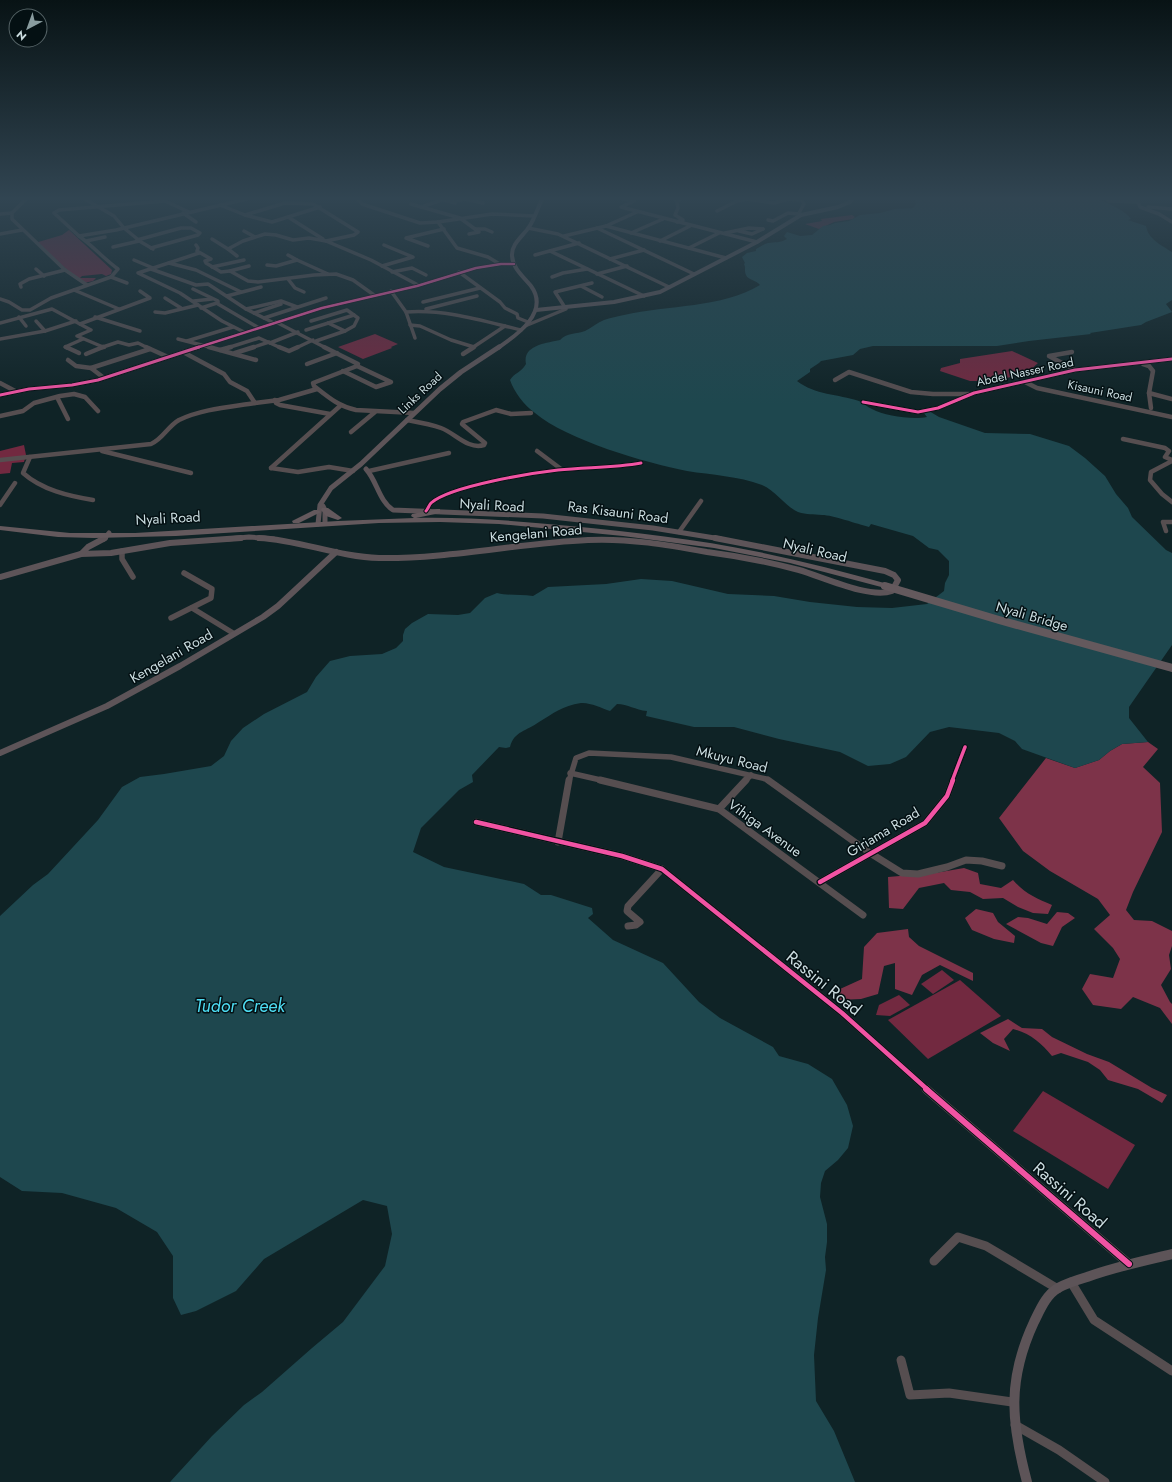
<svg xmlns="http://www.w3.org/2000/svg" width="1172" height="1482" font-family="Jost,sans-serif">
  <style>
    .green { fill: #722940 }
    .forest { fill: #7d3349 }
    .water { fill: #1e474e }
    .lines { fill: none; stroke-linecap: round; stroke-linejoin: round }
    .minor-far4 { stroke: #564e50; stroke-width: 3.5 }
    .minor-far3 { stroke: #564e50; stroke-width: 4.5 }
    .minor-far2 { stroke: #564e50; stroke-width: 5.5 }
    .minor-far1 { stroke: #564e50; stroke-width: 7 }
    .minor { stroke: #564e50; stroke-width: 9 }
    .major-far3 { stroke: #5d5458; stroke-width: 4 }
    .major-far2 { stroke: #5d5458; stroke-width: 5 }
    .major-far1 { stroke: #5d5458; stroke-width: 6 }
    .major { stroke: #5d5458; stroke-width: 10 }
    .highway { fill: #64595d; fill-rule: evenodd }
    .highway-bridge { stroke: #64595d; stroke-width: 8 }
    .cycleway-far4-casing { stroke: #041013; stroke-width: 4 }
    .cycleway-far3-casing { stroke: #041013; stroke-width: 5 }
    .cycleway-far2-casing { stroke: #041013; stroke-width: 6 }
    .cycleway-far1-casing { stroke: #041013; stroke-width: 7 }
    .cycleway-casing { stroke: #041013; stroke-width: 8 }
    .cycleway-far4 { stroke: #f153a3; stroke-width: 2.5 }
    .cycleway-far3 { stroke: #f153a3; stroke-width: 3 }
    .cycleway-far2 { stroke: #f153a3; stroke-width: 3.5 }
    .cycleway-far1 { stroke: #f153a3; stroke-width: 4.5 }
    .cycleway { stroke: #f153a3; stroke-width: 6 }
    .labels { text-anchor: middle; stroke-width: 3; stroke-linejoin: round; paint-order: stroke }
    .far-street-label { font-size: 12px; fill: #cbdde0; stroke: #041013 }
    .street-label { font-size: 14px; fill: #cbdde0; stroke: #041013 }
    .near-street-label { font-size: 17px; fill: #cbdde0; stroke: #041013 }
    .near-water-label { font-size: 18px; font-style: italic; fill: #4edcf2; stroke: #041013 }
  </style>
  <rect width="100%" height="100%" fill="#0f2326"/>
  <g class="green">
    <polygon points="852,215 855,217 853,219 834,222 819,229 805,224 822,221 821,219"/>
    <path d="M69,230L112,270L111,274L106,276L102,274L82,276L80,278H96L93,281L84,283C67,271 52,255 35,243L62,235Z"/>
    <polygon points="375,334 398,344 391,347 392,348 363,359 338,347"/>
    <polygon points="1012,351 1038,363 1028,372 1007,378 980,381 970,381 940,371 941,368 960,363 960,359"/>
    <polygon points="24,445 26,455 24,462 12,463 10,473 0,474 0,451"/>
    <polygon points="942,970 954,980 933,994 921,984"/>
    <polygon points="960,980 1001,1016 928,1059 888,1020"/>
    <polygon points="899,995 910,1005 890,1016 876,1015 879,1005"/>
    <polygon points="1043,1091 1135,1145 1108,1189 1013,1131"/>
  </g>
  <g class="forest">
    <polygon points="1148,742 1158,749 1143,767 1160,783 1162,832 1133,892 1126,910 1134,920 1152,921 1172,931 1172,946 1169,955 1171,969 1161,985 1170,1002 1172,1004 1172,1024 1160,1008 1133,997 1121,1009 1093,1005 1082,989 1090,974 1113,978 1120,959 1113,948 1094,929 1110,915 1098,899 1050,871 1023,851 999,818 1046,758 1075,768 1099,760 1110,751 1122,744"/>
    <path d="M964,868L978,873L980,884L1001,888L1013,880C1024,893 1037,899 1052,905L1048,914L1033,913L1018,907L1003,898L983,899L970,892L951,890L944,883L919,888L903,909L889,908L888,877L935,873Z"/>
    <polygon points="976,909 993,913 998,922 1015,936 1014,943 994,939 972,930 965,918"/>
    <polygon points="1057,912 1068,913 1075,918 1062,927 1053,946 1041,943 1006,924 1018,917 1028,918 1047,924"/>
    <polygon points="908,929 909,937 919,946 973,973 973,981 940,965 922,975 912,995 895,989 895,963 884,966 878,994 861,999 839,1000 840,989 862,979 864,947 877,933"/>
    <path d="M1008,1019L1022,1028L1042,1029L1052,1037L1087,1054L1109,1062L1152,1088L1167,1095L1162,1103L1138,1089L1108,1080L1100,1070L1088,1062L1061,1053L1052,1056C1041,1043 1030,1033 1013,1029L1004,1039L1010,1051L993,1043L980,1033Z"/>
  </g>
  <path class="water" d="M910,197H1101V200C1109,204 1126,211 1131,219L1128,220L1146,226C1148,239 1161,245 1172,252V300L1166,304L1172,312L1146,322L1141,325L1090,333L1091,334L1029,341L997,346H873L860,349L853,355L821,361L819,363L810,369V372L797,381C815,395 838,394 859,401C864,403 867,407 872,409C885,416 912,420 927,417L923,412L929,411L939,417L985,433L1030,434L1069,446L1085,458L1105,476L1116,494L1128,508L1132,517L1166,550L1172,553V645L1129,707V718L1148,742L1122,744L1110,751L1099,760L1075,768L1022,749L1015,741L999,733L949,727L930,732L906,757L890,764L868,766L840,752L779,739L734,727H694L646,716L647,711C635,710 628,704 617,704L610,711C602,708 589,702 581,703C562,706 554,713 539,722C527,731 514,731 510,747L506,748L499,747L472,775L473,782L459,790L421,828L413,852L444,867L524,884L541,895H551L592,908L593,914L588,918L613,940L663,963L699,1002L720,1018L773,1047L779,1056L808,1064L832,1079L847,1105L853,1126L848,1148L838,1160L825,1171L821,1183L820,1197L827,1224V1242L825,1257L826,1270L818,1318L814,1355L816,1401L834,1431L855,1482H170L212,1436L244,1405L262,1392L312,1348L343,1322L385,1266L392,1234L387,1206L363,1200L264,1259L236,1291L196,1311L181,1315L173,1298V1256L157,1232L116,1208L62,1193L22,1191L0,1177V916L33,885L48,874L98,820L122,787L140,777L164,774L211,766L224,756L231,741L243,728L264,714L307,692L316,677L330,661L350,656L382,654L396,648L403,641V635L405,629L412,623L428,614L458,615L470,613L485,598L497,593C509,596 521,594 533,596L548,587L606,584L641,579L672,581L728,594L774,596L810,602L857,607L892,608L927,604L944,591L945,583L949,575V561L938,550L929,548L913,536L871,524L869,527C857,524 833,515 822,515C813,514 807,515 798,512C785,506 776,491 762,485C738,476 712,475 687,471C646,463 567,440 535,413C524,405 514,392 510,380C515,372 520,374 526,364C522,345 547,343 560,340C566,333 577,334 585,331C591,328 597,323 604,320C610,318 618,316 624,315C668,305 722,308 760,285C756,280 748,280 746,275C744,271 746,268 744,264L745,263L742,257L747,253L756,251V249C760,247 764,244 768,243C775,242 780,243 787,239L784,236L787,232L800,236L812,235L823,226L830,225L835,223L849,221L860,215L880,213L895,209L913,208L916,204L914,202L916,201Z"/>
  <g class="lines">
    <g class="minor-far4">
      <polyline points="28,197 12,213 12,219 65,270 87,285"/>
      <polyline points="88,197 83,198 114,216 124,228 141,242 153,249"/>
      <polyline points="322,197 369,197"/>
      <polyline points="434,197 455,203"/>
      <polyline points="614,197 633,201"/>
      <polyline points="635,197 634,201 621,207 757,242"/>
      <polyline points="669,197 679,200"/>
      <polyline points="1139,197 1138,202 1140,207 1159,214 1172,222"/>
      <polyline points="357,198 362,204 420,223 438,222"/>
      <polyline points="1108,201 1138,202"/>
      <polyline points="452,202 465,199 483,203"/>
      <polyline points="411,204 460,218 479,232 469,234"/>
      <polyline points="220,205 245,215 272,222 320,207"/>
      <polyline points="421,207 442,200"/>
      <polyline points="1148,207 1172,209"/>
      <polyline points="717,211 737,201 746,199 774,203 788,199 802,200 804,204 799,213 801,215"/>
      <polyline points="189,212 165,201 59,210 54,213 79,236 116,230 255,197"/>
      <polyline points="183,213 196,222"/>
      <polyline points="0,214 12,213"/>
      <polyline points="245,215 285,203 313,204 358,232 354,235 326,241 371,260 418,285"/>
      <polyline points="288,217 323,239"/>
      <polyline points="768,220 773,221 788,213 799,214"/>
      <polyline points="677,222 683,220 675,215 678,208 677,202 682,197"/>
      <polyline points="606,226 726,258"/>
      <polyline points="528,228 558,234 669,287"/>
      <polyline points="597,228 694,274"/>
      <polyline points="475,229 485,229 492,232"/>
      <polyline points="244,231 255,237"/>
      <polyline points="739,231 752,234 763,229"/>
      <polyline points="631,233 663,219"/>
      <polyline points="725,233 749,228 763,229"/>
      <polyline points="0,234 22,230"/>
      <polyline points="564,236 606,226 637,212"/>
      <polyline points="212,239 228,249"/>
      <polyline points="137,240 181,228 191,228 200,233 198,235 151,248"/>
      <polyline points="86,241 105,237"/>
      <polyline points="660,241 690,226"/>
      <polyline points="196,245 198,248 197,251 211,259 205,261 206,263 221,272 230,271"/>
      <polyline points="428,246 406,238 444,229"/>
      <polyline points="113,247 139,241"/>
      <polyline points="689,248 719,233"/>
      <polyline points="550,251 644,296"/>
      <polyline points="199,253 138,273 180,293 222,321 244,332"/>
      <polyline points="535,255 579,243"/>
      <polyline points="237,256 228,249 243,241 265,234 276,235 293,240 309,238 326,241"/>
      <polyline points="610,259 644,250"/>
      <polyline points="134,260 153,268"/>
      <polyline points="297,260 328,274"/>
      <polyline points="169,263 196,270 241,292"/>
      <polyline points="498,263 488,257 457,248 438,222 492,214 534,216"/>
      <polyline points="267,265 276,266 297,260 288,255"/>
      <polyline points="249,266 230,271 248,281 258,282 314,275 336,274 353,280 374,295"/>
      <polyline points="382,266 413,257 384,245"/>
      <polyline points="212,267 244,260"/>
      <polyline points="36,269 44,276"/>
      <polyline points="151,269 196,285 208,284 246,309 274,323"/>
      <polyline points="392,272 412,268 426,275"/>
      <polyline points="459,272 500,302 505,308 517,314 518,318 528,322"/>
      <polyline points="597,274 627,266"/>
      <polyline points="111,277 127,283"/>
      <polyline points="552,277 563,273 587,269"/>
      <polyline points="288,279 295,288 304,292"/>
      <polyline points="581,286 602,297"/>
      <polyline points="21,287 20,284 29,279 65,270"/>
      <polyline points="193,289 218,301 218,304 259,328"/>
      <polyline points="74,290 119,309"/>
      <polyline points="391,291 406,312 415,338"/>
      <polyline points="227,296 261,287"/>
      <polyline points="165,298 181,308"/>
      <path d="M0,299L9,302L22,310H30L51,298L111,277L118,269C104,259 93,246 79,236"/>
      <polyline points="194,301 212,299"/>
      <polyline points="423,302 480,288"/>
      <polyline points="201,308 217,303"/>
      <polyline points="246,309 281,301 297,307"/>
      <polyline points="426,309 477,296"/>
      <polyline points="155,312 165,313 198,305"/>
      <path d="M406,312C446,309 483,321 521,330"/>
      <polyline points="254,313 281,304"/>
      <polyline points="19,317 26,326"/>
      <polyline points="95,317 140,331"/>
      <polyline points="264,318 326,298"/>
      <polyline points="36,321 45,331"/>
      <polyline points="311,321 347,310 358,318 354,326 345,331"/>
      <polyline points="276,322 326,348"/>
      <polyline points="0,323 52,309 91,330 77,336 103,347 118,342 129,345 138,343 148,348"/>
      <polyline points="80,324 150,298 140,291"/>
      <polyline points="410,325 420,326 451,340 474,347"/>
      <polyline points="525,326 566,309 555,292 592,283"/>
      <polyline points="306,330 354,315"/>
      <polyline points="0,339 45,331 76,321"/>
      <polyline points="178,339 213,348"/>
      <polyline points="187,341 233,327"/>
      <polyline points="316,341 345,331 328,323"/>
      <polyline points="270,343 298,332"/>
      <polyline points="67,348 65,347 83,339"/>
      <polyline points="101,348 103,347"/>
      <polyline points="196,348 322,308 417,286 476,268 501,264 514,264"/>
      <polyline points="227,348 259,338 281,348"/>
      <polyline points="251,348 269,342"/>
      <polyline points="296,348 313,340"/>
      <polyline points="472,348 505,326"/>
    </g>
    <g class="minor-far3">
      <polyline points="66,347 79,353"/>
      <polyline points="102,347 104,347"/>
      <polyline points="146,347 168,357"/>
      <polyline points="209,347 256,360"/>
      <polyline points="279,347 289,351 298,347"/>
      <path d="M324,347L358,364L357,366L313,383L314,386C328,397 338,406 356,410L414,413"/>
      <polyline points="220,350 231,347"/>
      <polyline points="183,352 224,374 230,382 247,391 255,403 279,400 317,389"/>
      <polyline points="1072,352 1049,356 1075,370"/>
      <polyline points="235,353 254,347"/>
      <polyline points="86,354 103,347"/>
      <polyline points="463,354 474,347"/>
      <polyline points="68,360 76,366 91,368"/>
      <polyline points="307,364 337,353"/>
      <polyline points="1143,364 1149,366 1153,371 1149,393 1151,408"/>
      <polyline points="343,371 376,387 391,382 357,366"/>
      <polyline points="104,378 91,368 150,349"/>
      <polyline points="835,380 849,372 911,392 933,394 969,394"/>
      <polyline points="1025,382 1037,388 1172,417"/>
      <polyline points="0,383 17,392"/>
      <polyline points="1149,393 1172,399"/>
      <polyline points="0,395 29,389 72,385 98,380 199,347"/>
      <polyline points="57,397 68,419"/>
      <polyline points="275,400 276,403 280,405 330,414"/>
      <polyline points="863,402 918,412 938,408 974,393 1075,370 1172,359"/>
      <polyline points="0,416 23,411 34,403 60,396 74,394 85,397 98,411"/>
      <path d="M407,420C418,422 430,424 441,428C455,433 468,450 484,445L485,443L462,424L463,422L496,410L511,414L531,413"/>
      <polyline points="351,432 375,412"/>
      <polyline points="1123,439 1165,448 1169,451 1165,457 1172,460"/>
      <polyline points="102,451 191,473"/>
      <polyline points="537,451 561,469"/>
      <path d="M30,457L23,473C42,490 69,496 93,500"/>
      <path d="M0,460L151,444C163,439 167,427 179,420C202,409 230,407 255,403"/>
      <polyline points="1172,461 1151,472 1150,480 1162,494 1172,502"/>
      <polyline points="271,468 340,406"/>
      <polyline points="271,468 298,472 329,467 353,471"/>
      <polyline points="369,471 449,453"/>
      <polyline points="0,505 15,483"/>
      <path d="M426,511C428,509 429,505 431,503C450,486 532,473 558,470C586,467 614,468 641,463"/>
      <polyline points="1166,531 1163,522 1172,522"/>
      <polyline points="679,532 701,501"/>
    </g>
    <g class="minor-far2">
      <polyline points="122,551 122,559 133,577"/>
      <polyline points="192,608 233,633"/>
      <polyline points="171,618 211,598 212,589 184,573"/>
      <polyline points="570,773 605,781"/>
      <polyline points="569,781 576,758 589,753 671,757 766,779 769,781"/>
      <polyline points="745,781 751,775"/>
      <polyline points="952,781 965,747"/>
    </g>
    <g class="minor-far1">
      <polyline points="600,780 719,809 863,915"/>
      <polyline points="768,780 870,853 902,873 918,874 947,867 966,860 982,861 1002,866"/>
      <polyline points="719,809 746,780"/>
      <polyline points="476,822 622,856 662,869 842,1013 928,1090"/>
      <polyline points="558,842 569,780"/>
      <polyline points="820,882 925,823 947,796 953,780"/>
      <polyline points="628,926 636,925 640,922 627,911 628,906 662,869"/>
    </g>
    <g class="minor">
      <polyline points="926,1089 1129,1264"/>
      <polyline points="934,1261 958,1237 986,1246 1058,1289"/>
      <polyline points="1071,1282 1094,1320 1172,1371"/>
      <polyline points="901,1360 910,1395 949,1393 1012,1402"/>
      <polyline points="1015,1425 1059,1450 1105,1482"/>
    </g>
    <g class="major-far3">
      <polyline points="536,310 614,302 660,292 757,242 801,215 838,207 850,202 854,197"/>
      <path d="M498,348C517,335 550,312 531,286C524,277 513,269 512,256C511,244 523,236 529,227C535,218 538,207 543,197"/>
    </g>
    <g class="major-far2">
      <path d="M366,469C377,481 379,501 393,510L543,516L653,528L721,539"/>
      <polyline points="323,506 325,510 325,523"/>
      <polyline points="318,524 320,505 331,488 361,464 440,389 461,372 499,347"/>
      <polyline points="104,539 109,533"/>
      <polyline points="228,539 249,537 274,539"/>
    </g>
    <g class="major-far1">
      <path d="M259,538C300,540 338,557 379,558C449,559 519,543 588,540C628,538 668,545 707,552C738,556 769,562 799,570C823,577 869,599 892,591L898,580L894,575L885,571L715,538"/>
      <polyline points="81,554 111,553 170,543 241,538"/>
      <polyline points="0,577 81,554 88,547 105,538"/>
      <polyline points="0,753 107,706 180,666 263,617 278,606 336,552"/>
    </g>
    <path class="major" d="M1027,1482C1011,1422 1007,1380 1034,1322C1040,1310 1046,1295 1058,1288C1067,1283 1077,1280 1087,1277C1114,1267 1143,1261 1172,1254"/>
    <g class="highway">
      <polygon points="322,508 328,508 342,518 338,520 326,516 321,510"/>
      <path d="M437,509H440V513L416,518C467,517 519,521 570,526C633,532 696,539 759,552C802,561 845,572 888,584L889,586L885,588L790,563L714,548L623,536L499,524L440,522L379,523L176,536L94,538L58,537L0,530V526L70,533H135L338,521L414,518L411,516L412,514Z"/>
      <polygon points="314,510 317,510 321,512 299,523 293,523 292,521"/>
    </g>
    <polyline class="highway-bridge" points="885,586 999,620 1172,668"/>
    <g class="cycleway-far4-casing">
      <polyline id="cycleway-far4" points="196,348 322,308 417,286 476,268 501,264 514,264"/>
    </g>
    <g class="cycleway-far3-casing">
      <g id="cycleway-far3">
        <polyline points="0,395 29,389 72,385 98,380 199,347"/>
        <polyline points="863,402 918,412 938,408 974,393 1075,370 1172,359"/>
        <path d="M426,511C428,509 429,505 431,503C450,486 532,473 558,470C586,467 614,468 641,463"/>
      </g>
    </g>
    <g class="cycleway-far2-casing">
      <polyline id="cycleway-far2" points="952,781 965,747"/>
    </g>
    <g class="cycleway-far1-casing">
      <g id="cycleway-far1">
        <polyline points="476,822 622,856 662,869 842,1013 928,1090"/>
        <polyline points="820,882 925,823 947,796 953,780"/>
      </g>
    </g>
    <g class="cycleway-casing">
      <polyline id="cycleway" points="926,1089 1129,1264"/>
    </g>
    <use href="#cycleway-far4" class="cycleway-far4"/>
    <use href="#cycleway-far3" class="cycleway-far3"/>
    <use href="#cycleway-far2" class="cycleway-far2"/>
    <use href="#cycleway-far1" class="cycleway-far1"/>
    <use href="#cycleway" class="cycleway"/>
  </g>
  <linearGradient id="sky" x2="0" y2="1"><stop stop-color="#081315"/><stop offset="0.49" stop-color="#314552"/><stop offset="1" stop-color="#314552" stop-opacity="0"/></linearGradient>
  <rect width="1172" height="405" fill="url(#sky)"/>
  <g class="labels">
    <g class="far-street-label">
      <text transform="translate(1025 372) rotate(-12)" y="4">Abdel Nasser Road</text>
      <text transform="translate(1100 391) rotate(12)" y="4">Kisauni Road</text>
      <text transform="translate(420 393) rotate(-43)" y="4">Links Road</text>
    </g>
    <g class="street-label">
      <text transform="translate(492 505) rotate(3)" y="5">Nyali Road</text>
      <text transform="translate(618 512) rotate(7)" y="5">Ras Kisauni Road</text>
      <text transform="translate(168 518) rotate(-3)" y="5">Nyali Road</text>
      <text transform="translate(536 533) rotate(-5)" y="5">Kengelani Road</text>
      <text transform="translate(815 550) rotate(13)" y="5">Nyali Road</text>
      <text transform="translate(1032 616) rotate(16)" y="5">Nyali Bridge</text>
      <text transform="translate(171 656) rotate(-30)" y="5">Kengelani Road</text>
      <text transform="translate(732 759) rotate(14)" y="5">Mkuyu Road</text>
      <text transform="translate(765 828) rotate(36)" y="5">Vihiga Avenue</text>
      <text transform="translate(883 832) rotate(-31)" y="5">Giriama Road</text>
    </g>
    <g class="near-street-label">
      <text transform="translate(824 983) rotate(39)" y="6">Rassini Road</text>
      <text transform="translate(1070 1195) rotate(41)" y="6">Rassini Road</text>
    </g>
    <g class="near-water-label">
      <text x="240" y="1012">Tudor Creek</text>
    </g>
  </g>
  <g transform="translate(28 28) rotate(221)"><circle r="19" fill="#041013" stroke="#546265"/>
  <path d="M0-3L7 15L0 10L-7 15Z" fill="#899c9f"/>
  <text y="-6" font-size="11" font-weight="bold" text-anchor="middle" fill="#cbdde0">N</text>
  </g>
</svg>
